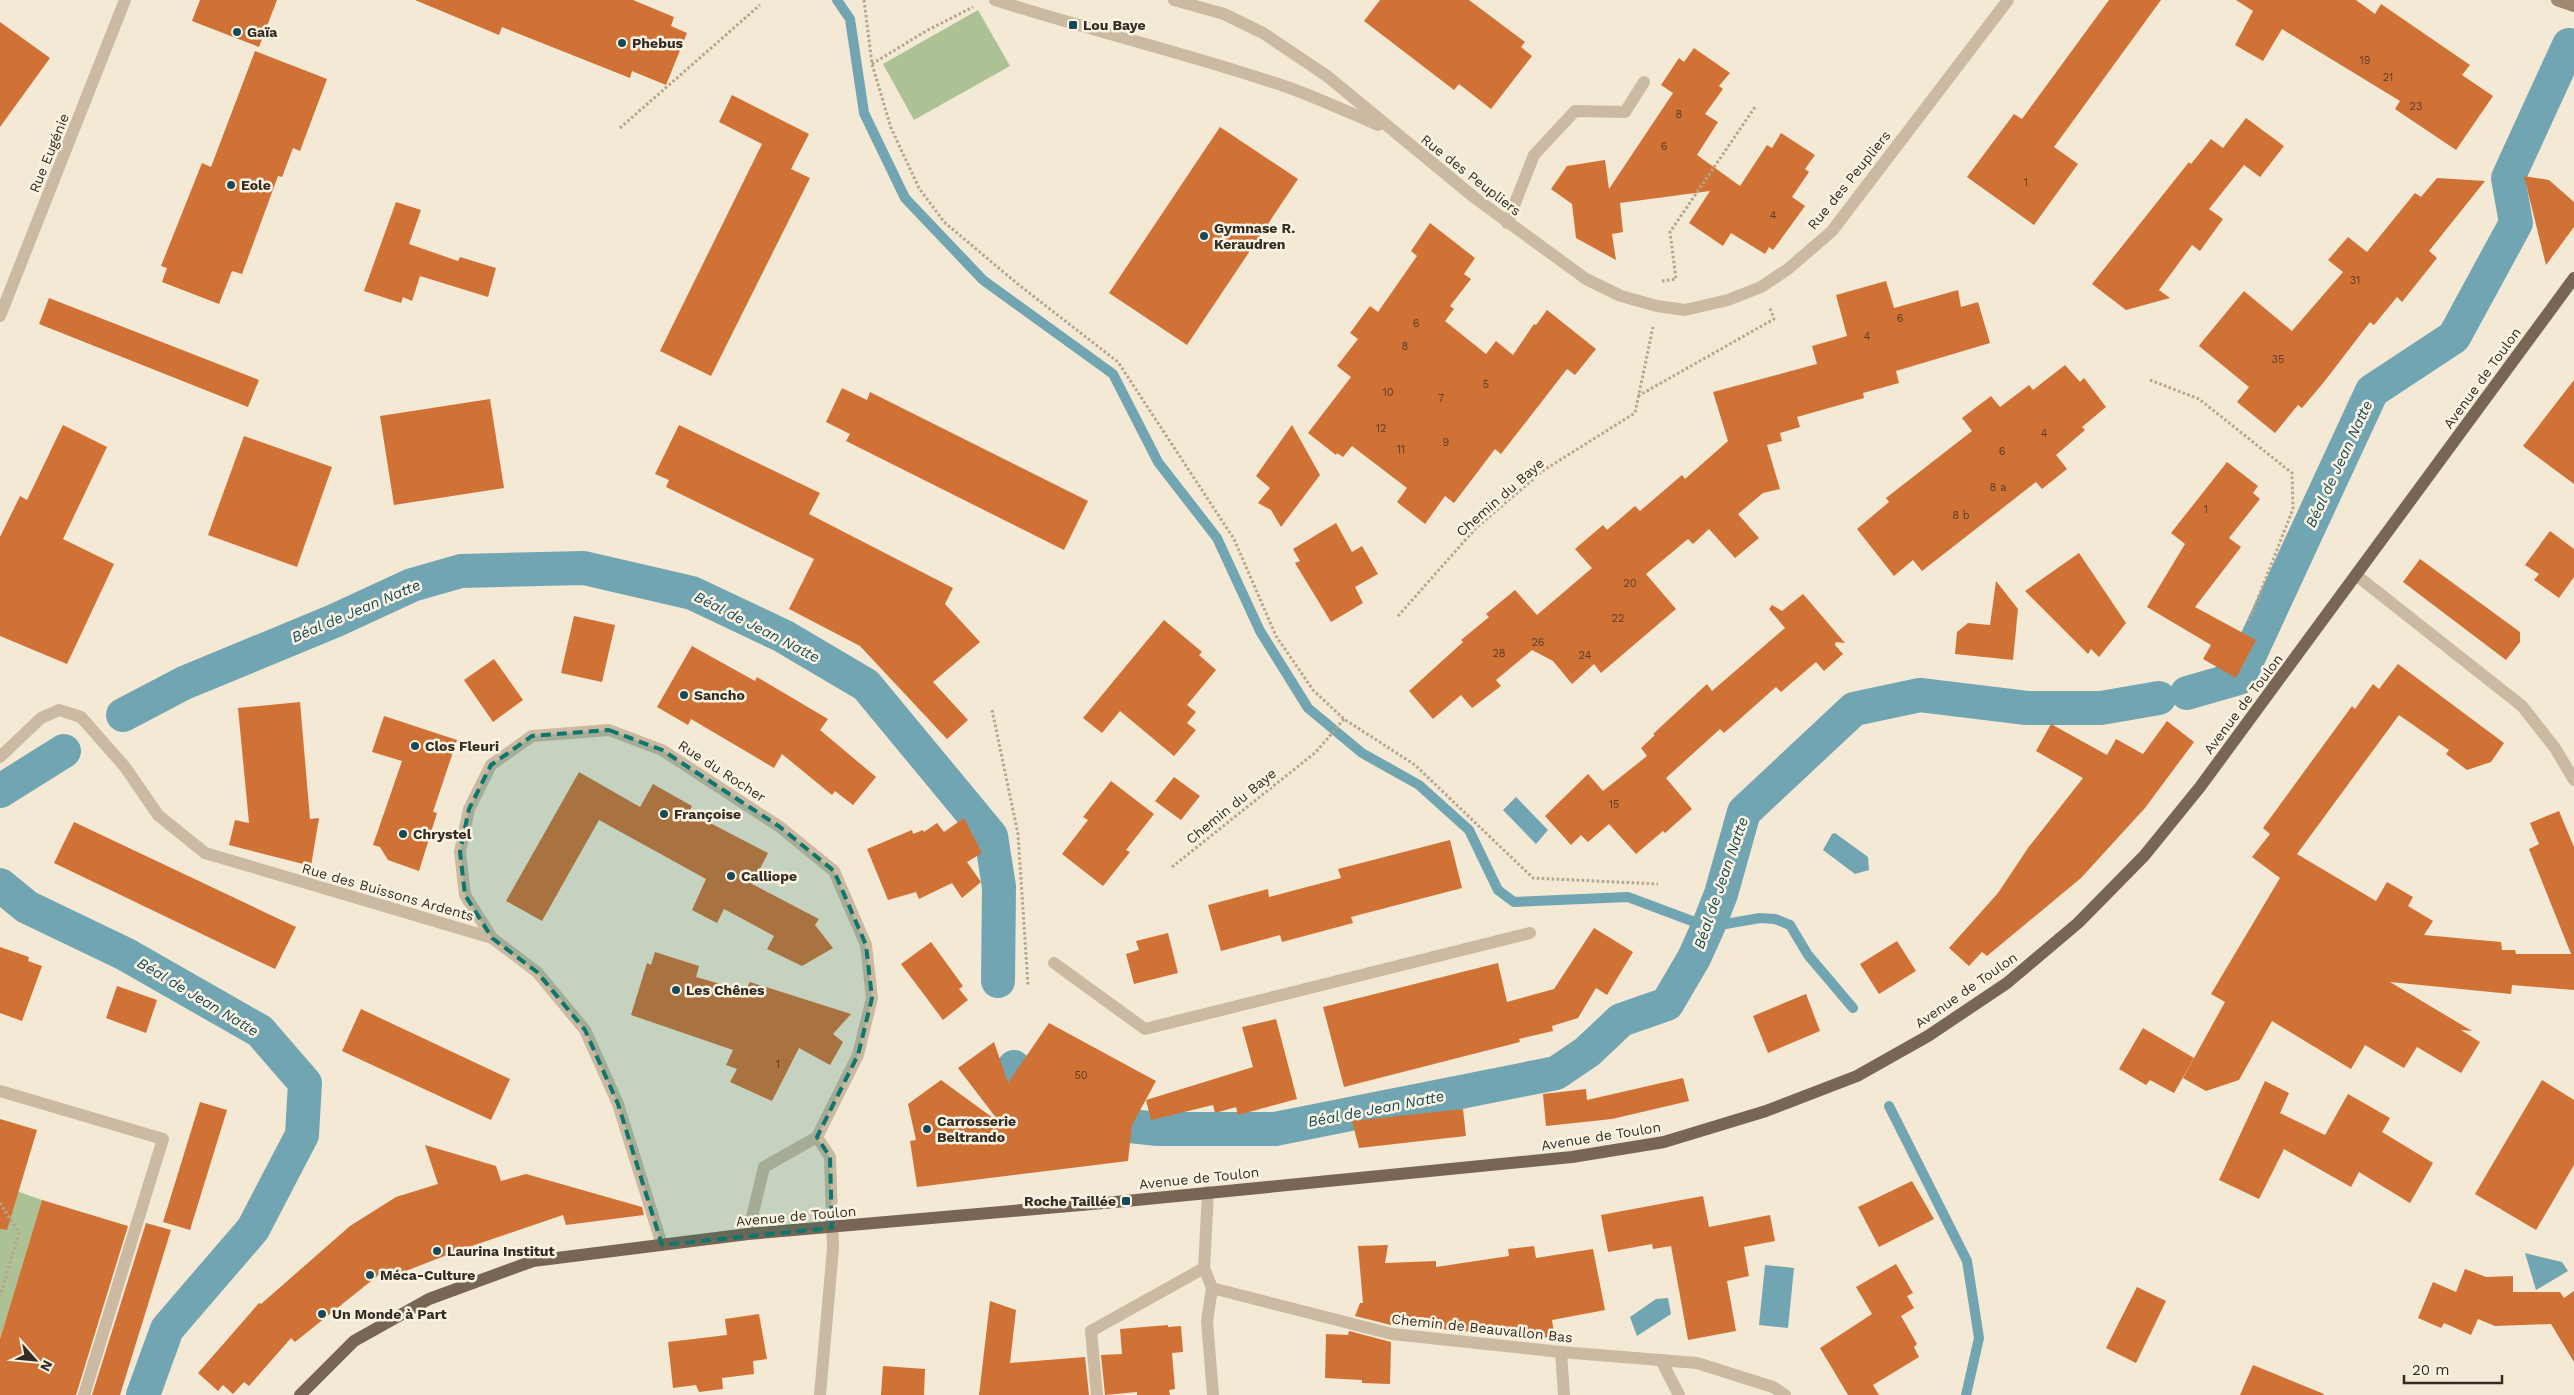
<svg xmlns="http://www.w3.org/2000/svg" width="2574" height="1395" font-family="'Work Sans',sans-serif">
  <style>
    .green { fill: #acc294 }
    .water { fill: #72a5b2 }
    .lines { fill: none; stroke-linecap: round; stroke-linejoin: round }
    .stream { stroke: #72a5b2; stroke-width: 10 }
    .canal { stroke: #72a5b2; stroke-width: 34 }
    .building { fill: #d07236 }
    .path { stroke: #b7a48b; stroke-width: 3; stroke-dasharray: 2.5 2.5; stroke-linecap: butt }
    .lane { stroke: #cbbaa1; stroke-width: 12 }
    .street { stroke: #cbbaa1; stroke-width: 12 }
    .secondary { stroke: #9f8972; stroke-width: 12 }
    .primary { stroke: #786554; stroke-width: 12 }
    .marked { fill: #0f766e; fill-opacity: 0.2; stroke: #0f766e; stroke-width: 4; stroke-dasharray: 10 6; stroke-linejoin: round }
    .poi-dot { fill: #174a59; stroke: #faf3e1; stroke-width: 2 }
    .labels { text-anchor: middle; stroke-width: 5; stroke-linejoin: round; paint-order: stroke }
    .number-label { font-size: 11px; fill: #5b3e28 }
    .poi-label { font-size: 14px; font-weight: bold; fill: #342c24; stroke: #faf3e1; text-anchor: start }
    .street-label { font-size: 14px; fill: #342c24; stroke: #faf3e1 }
    .water-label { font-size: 15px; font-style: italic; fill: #174a59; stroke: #faf3e1 }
  </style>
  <rect width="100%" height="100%" fill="#f3e9d5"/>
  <g class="green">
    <polygon points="978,10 1010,66 914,120 883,64"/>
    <polygon points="0,1185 42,1200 0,1339"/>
  </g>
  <g class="water">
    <polygon points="1516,797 1548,830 1536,844 1503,810"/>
    <polygon points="1835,833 1868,857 1869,870 1855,874 1823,850 1832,834"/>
    <polygon points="2525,1253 2562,1262 2568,1271 2536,1290"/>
    <polygon points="1765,1265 1794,1268 1788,1328 1759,1325"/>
    <polygon points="1668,1298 1671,1314 1637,1336 1630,1317 1656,1299"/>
  </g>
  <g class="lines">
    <g class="stream">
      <polyline points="837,0 850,19 864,113 905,198 983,280 1113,374 1158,462 1217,538 1260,631 1308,708 1362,753 1419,785 1469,830 1498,890 1514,902 1628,897 1708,927 1760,918 1775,919 1790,925 1808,955 1853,1008"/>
      <polyline points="1889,1106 1967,1261 1979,1338 1966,1395"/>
    </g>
    <g class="canal">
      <polyline points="2187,693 2239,678 2372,391 2454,337 2516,223 2508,178 2569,45"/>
      <polyline points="123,715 184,683 334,621 412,585 461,571 584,568 692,593 783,636 866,685 991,836 999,887 998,981"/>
      <polyline points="0,791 64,751"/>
      <polyline points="0,885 27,907 125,954 260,1031 305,1083 302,1135 253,1229 167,1329 143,1395"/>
      <polyline points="1014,1067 1033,1088 1059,1107 1102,1123 1158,1129 1275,1129 1556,1073 1587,1052 1621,1020 1667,1004 1694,958 1708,927 1721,894 1744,812 1854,709 1920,695 2027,708 2101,708 2159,698"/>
    </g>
  </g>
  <g class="building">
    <polygon points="200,0 277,0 259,47 192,21"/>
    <polygon points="415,0 633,0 674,17 671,26 687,33 666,85 632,71 630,78 502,27 499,35"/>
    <polygon points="1380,0 1469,0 1525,42 1521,47 1532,56 1491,109 1459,84 1454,90 1364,21"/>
    <polygon points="2109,0 2161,0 2054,147 2078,164 2034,225 1967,177 2014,114 2022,119"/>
    <polygon points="2236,0 2356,0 2375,14 2381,4 2470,65 2462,75 2493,96 2456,150 2395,109 2400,101 2282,29 2263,61 2235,45 2253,11"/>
    <polygon points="0,22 50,58 0,127"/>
    <polygon points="1694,48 1730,73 1719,86 1723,89 1705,114 1718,122 1697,155 1740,186 1767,145 1772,148 1781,133 1815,155 1805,169 1809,172 1792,197 1805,206 1773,250 1769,247 1765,254 1731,233 1723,246 1689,223 1710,191 1620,203 1623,232 1612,234 1616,260 1576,238 1572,204 1551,189 1567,166 1605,160 1609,189 1673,93 1661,85 1679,58 1684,62"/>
    <polygon points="255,51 327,79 300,151 293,148 282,177 278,176 242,274 232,271 219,304 162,282 167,268 161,266 202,163 211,167"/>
    <polygon points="732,95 809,134 791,169 810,178 711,376 660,351 762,144 719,122"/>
    <polygon points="2246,118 2284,146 2260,177 2244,165 2209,209 2223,219 2200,251 2192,245 2159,290 2170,298 2126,310 2092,284 2189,162 2191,164 2211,139 2223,148"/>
    <polygon points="1220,127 1298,179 1187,345 1109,293"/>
    <polygon points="2524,176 2549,180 2574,202 2574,227 2546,265"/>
    <polygon points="2437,178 2485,181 2429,251 2437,258 2402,302 2397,297 2374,325 2370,322 2324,382 2302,408 2298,405 2275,433 2237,402 2249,387 2199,346 2201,343 2244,291 2292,331 2343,272 2328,260 2348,237 2367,252 2415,193 2421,197"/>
    <polygon points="396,202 421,210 409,244 458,261 460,257 496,268 488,297 420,276 412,301 403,297 401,303 364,291"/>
    <polygon points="1430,223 1475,258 1464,274 1471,279 1450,306 1454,309 1445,321 1486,354 1496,341 1513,355 1534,324 1536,325 1547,310 1596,349 1575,375 1567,369 1501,454 1495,449 1454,503 1445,496 1425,524 1397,502 1407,488 1352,446 1343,457 1337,453 1336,455 1308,433 1351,377 1337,366 1358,339 1350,333 1370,306 1378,312 1417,256 1411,251"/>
    <polygon points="1886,281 1894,308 1958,290 1961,307 1978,302 1990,343 1896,371 1899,383 1863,393 1864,398 1797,417 1800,427 1780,433 1782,441 1767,445 1780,489 1763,493 1738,514 1759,538 1735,558 1709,529 1693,544 1688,539 1646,574 1676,609 1601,673 1594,664 1572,684 1553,661 1532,650 1496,680 1501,686 1472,708 1461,695 1433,719 1409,691 1463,642 1461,640 1489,617 1486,614 1515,590 1537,615 1592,568 1575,549 1603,525 1607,530 1635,506 1640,511 1682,475 1685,479 1728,441 1713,392 1817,364 1812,346 1847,336 1836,295"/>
    <polygon points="49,298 259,380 248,407 39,324"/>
    <polygon points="2065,365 2080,382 2084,378 2106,407 2082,427 2085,430 2056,455 2067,469 2042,489 2036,482 1922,571 1913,560 1894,576 1857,529 1889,502 1886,498 1972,431 1962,418 1991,396 2000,407 2029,385 2033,390"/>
    <polygon points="2574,380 2574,484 2523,446"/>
    <polygon points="842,388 867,400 870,392 1088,501 1064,550 846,441 850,434 826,422"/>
    <polygon points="490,399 504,488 394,505 380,416"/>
    <polygon points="63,425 107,447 63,539 114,564 67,664 0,636 0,537 20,496 27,500"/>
    <polygon points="679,425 820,493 809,514 953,588 945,604 980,642 933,682 968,720 947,739 860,646 789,609 814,559 666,487 669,480 655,474"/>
    <polygon points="1292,425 1320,475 1281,527 1271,510 1258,503 1270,488 1256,476"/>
    <polygon points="244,436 332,467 297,567 208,535"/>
    <polygon points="2227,462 2258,486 2253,493 2260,499 2229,538 2241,547 2195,607 2256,640 2236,678 2203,659 2211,645 2147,607 2185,544 2171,533"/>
    <polygon points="1336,523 1352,552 1362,546 1378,574 1355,587 1363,603 1331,622 1295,563 1300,561 1293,549"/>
    <polygon points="2550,531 2574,549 2574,577 2559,598 2534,580 2539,574 2525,565"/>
    <polygon points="2079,553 2126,623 2099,657 2091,649 2088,654 2025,591"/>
    <polygon points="2420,559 2520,632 2520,642 2506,660 2403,582"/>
    <polygon points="1996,581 2018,609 2013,660 1955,654 1957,632 1968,623 1990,625"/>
    <polygon points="1803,594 1845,643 1836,642 1835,645 1843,654 1824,671 1816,662 1781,692 1776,687 1724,733 1720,729 1666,778 1692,809 1665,833 1663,831 1636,854 1609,824 1588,842 1581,835 1571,845 1545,816 1588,774 1603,791 1647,756 1641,748 1655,735 1653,734 1707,684 1712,691 1785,628 1769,609 1772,605 1782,611"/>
    <polygon points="574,616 615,625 602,682 561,673"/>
    <polygon points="1164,620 1202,652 1199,655 1216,670 1187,705 1196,712 1187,723 1196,730 1174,756 1120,711 1102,733 1083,718"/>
    <polygon points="692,646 755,681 757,677 828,719 820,730 876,777 853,805 835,791 832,795 782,754 774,768 691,719 688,725 657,707"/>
    <polygon points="494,659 523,700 493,722 464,680"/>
    <polygon points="2398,664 2504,743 2491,762 2467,770 2446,754 2449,750 2399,715 2297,854 2376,901 2387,882 2413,897 2408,906 2433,921 2424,935 2501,942 2502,950 2515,950 2516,954 2571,954 2529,849 2539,844 2530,823 2559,811 2574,847 2574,990 2512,985 2511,994 2390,982 2472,1031 2461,1030 2480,1042 2461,1073 2417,1047 2404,1068 2365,1045 2351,1069 2272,1021 2239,1080 2206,1091 2183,1078 2225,1002 2211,994 2280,878 2252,857 2270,834 2263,828 2352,706 2355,709 2373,684 2379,689"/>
    <polygon points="300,702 310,819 319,818 311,866 229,845 235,820 249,823 238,708"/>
    <polygon points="384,716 457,740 433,812 437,813 419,871 388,860 380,847 373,845 402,761 372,752"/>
    <polygon points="2167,721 2194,742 2145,808 2081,878 1987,956 1982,952 1969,966 1949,948 1998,893 2028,848 2083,778 2036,751 2051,724 2107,755 2116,739 2143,754"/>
    <polygon points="579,772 640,807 653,784 692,806 689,812 768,853 752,884 819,919 815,925 833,948 802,966 767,949 774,936 724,909 717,923 692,910 706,879 599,820 542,921 506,901"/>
    <polygon points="1174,777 1200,796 1181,820 1155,801"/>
    <polygon points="1111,781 1154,814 1126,850 1130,852 1103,886 1062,854 1088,820 1083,817"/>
    <polygon points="964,818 982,853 967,862 981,882 962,898 952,883 919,899 916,892 888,900 867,849 912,830 913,834 923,830 924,832 937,823 944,832"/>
    <polygon points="74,822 296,927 275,969 54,863"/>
    <polygon points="1450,840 1462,888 1351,917 1353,923 1282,942 1280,935 1221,951 1208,905 1268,889 1269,897 1341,878 1338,869"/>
    <polygon points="1594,928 1633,952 1607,995 1596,988 1578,1018 1552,1026 1553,1031 1519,1039 1520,1042 1344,1087 1323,1007 1498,963 1507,1002 1554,989"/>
    <polygon points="1168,933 1178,973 1134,984 1126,954 1139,950 1136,941"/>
    <polygon points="1897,941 1916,971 1879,994 1860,964"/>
    <polygon points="931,942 963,986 959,989 968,1000 943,1020 901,964"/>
    <polygon points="0,947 29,957 28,961 42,966 22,1021 0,1013"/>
    <polygon points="655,952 699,966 696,977 745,991 750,982 851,1014 833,1034 843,1042 830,1065 799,1048 772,1101 730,1082 737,1069 726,1065 733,1050 631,1015 647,963 651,965"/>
    <polygon points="117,986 157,1000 146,1033 106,1018"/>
    <polygon points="1806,994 1820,1031 1768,1053 1753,1016"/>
    <polygon points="361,1009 510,1079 491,1120 342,1051"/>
    <polygon points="1276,1019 1297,1099 1238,1115 1236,1107 1215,1113 1213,1105 1151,1120 1146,1100 1253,1067 1242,1027"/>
    <polygon points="1049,1023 1156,1081 1132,1125 1128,1161 917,1187 910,1141 916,1140 908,1104 941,1080 1000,1123 958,1068 994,1042 1008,1083"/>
    <polygon points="2143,1028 2194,1058 2174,1093 2150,1080 2146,1085 2119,1069"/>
    <polygon points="1683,1078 1689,1101 1612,1119 1546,1126 1543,1094 1586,1089 1587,1100"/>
    <polygon points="2542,1080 2574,1100 2574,1165 2536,1230 2475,1194"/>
    <polygon points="2265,1081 2289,1093 2280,1113 2325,1135 2348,1094 2390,1118 2382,1132 2433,1163 2410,1203 2359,1172 2351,1187 2284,1149 2259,1199 2219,1180"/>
    <polygon points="200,1102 227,1110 190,1230 163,1222"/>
    <polygon points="1463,1109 1466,1136 1359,1148 1352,1121"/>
    <polygon points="0,1119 37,1130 7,1230 0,1229"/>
    <polygon points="425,1145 496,1166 501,1181 526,1174 642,1207 644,1215 566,1225 563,1215 460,1250 385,1279 381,1273 295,1342 291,1338 249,1386 244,1382 233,1394 223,1385 218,1391 198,1373 259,1303 261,1304 350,1226 396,1197 438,1184"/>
    <polygon points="1912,1181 1934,1219 1879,1247 1858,1207"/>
    <polygon points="1703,1196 1709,1227 1770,1215 1775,1241 1744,1247 1749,1276 1727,1281 1736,1331 1688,1340 1671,1246 1653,1249 1652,1244 1608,1252 1601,1215"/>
    <polygon points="42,1200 128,1226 76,1395 0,1395 0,1339"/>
    <polygon points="146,1223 171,1230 120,1395 92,1395"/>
    <polygon points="1388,1245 1385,1263 1436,1261 1436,1267 1509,1256 1508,1249 1534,1246 1536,1258 1593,1249 1605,1310 1552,1320 1555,1338 1448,1330 1391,1320 1391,1325 1355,1316 1360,1303 1363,1303 1358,1246"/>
    <polygon points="1896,1264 1913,1293 1907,1296 1914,1308 1901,1316 1917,1344 1914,1347 1919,1357 1873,1385 1879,1395 1848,1395 1820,1348 1872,1314 1856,1287"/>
    <polygon points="2465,1269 2486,1277 2513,1276 2513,1292 2560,1292 2564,1298 2574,1291 2574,1362 2551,1324 2495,1326 2478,1319 2471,1335 2444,1323 2441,1328 2418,1318 2433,1282 2456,1292"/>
    <polygon points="2137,1287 2166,1301 2136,1363 2106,1348"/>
    <polygon points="990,1301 1016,1310 1010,1363 1085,1357 1089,1395 979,1395"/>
    <polygon points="759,1314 767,1359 753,1361 754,1374 722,1378 723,1389 699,1392 696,1385 673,1388 668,1342 727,1335 725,1319"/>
    <polygon points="1168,1325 1168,1327 1181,1326 1183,1352 1172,1353 1175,1389 1169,1390 1170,1395 1137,1395 1137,1392 1105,1395 1101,1355 1122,1354 1120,1329"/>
    <polygon points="1349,1331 1391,1342 1390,1384 1362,1383 1362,1380 1325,1378 1326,1334 1348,1335"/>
    <polygon points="2253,1365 2324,1394 2323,1395 2240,1395"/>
    <polygon points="883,1366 925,1369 924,1395 881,1395"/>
  </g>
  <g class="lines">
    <g class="path">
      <polyline points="864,0 872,64 891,128 919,188 944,222 1019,285 1118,362 1234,539 1276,636 1313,690 1344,719 1415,765 1533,878 1658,884"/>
      <polyline points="872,64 926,31 973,7"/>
      <polyline points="620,128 760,5"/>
      <polyline points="1662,281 1676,279 1670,232 1755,107"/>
      <polyline points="2150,380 2199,399 2292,473 2293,509 2249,621"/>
      <polyline points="1638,396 1774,319 1770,308"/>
      <polyline points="1398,616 1476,528 1544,470 1635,413 1653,327"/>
      <polyline points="992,710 1018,834 1028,985"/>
      <polyline points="1172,867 1316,752 1344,719"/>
      <polyline points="0,1203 19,1233 0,1296"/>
    </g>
    <g class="lane">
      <polyline points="1054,963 1145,1029 1530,933"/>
      <polyline points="0,1091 163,1139 84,1395"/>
      <polyline points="1212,1288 1207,1321 1213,1395"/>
      <polyline points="1561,1352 1564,1395"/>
      <polyline points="1661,1360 1679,1395"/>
      <polyline points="1097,1395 1091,1331 1204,1268"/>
    </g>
    <g class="street">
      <path d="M995,0C1092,31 1191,54 1287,87C1318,98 1348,112 1378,125"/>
      <polyline points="1174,0 1224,14 1263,33 1327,76 1475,198 1586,279 1621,296 1657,306 1685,310 1728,300 1761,287 1788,269 1832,231 2008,0"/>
      <polyline points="1507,223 1534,155 1575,111 1625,112 1644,82"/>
      <polyline points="0,316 125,0"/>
      <polyline points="2356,575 2522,706 2555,748 2574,780"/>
      <polyline points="0,757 41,718 59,710 81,717 125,767 158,815 205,853 492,938 537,972 585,1030 618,1104 662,1245"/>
      <polyline points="492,938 465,895 460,852 469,809 491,765 532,736 609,730 662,750 780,827 834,871 866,945 872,998 858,1055 817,1137"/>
      <polyline points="817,1137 830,1157 833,1248 820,1395"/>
      <polyline points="1208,1192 1204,1268 1212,1288 1392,1334 1561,1352 1697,1363 1773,1387 1785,1395"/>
      <polyline points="748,1234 764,1167 817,1137"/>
    </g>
    <polyline class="secondary" points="2557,0 2574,6"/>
    <polyline class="primary" points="300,1395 354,1341 429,1299 533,1261 748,1234 1126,1201 1572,1157 1664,1142 1766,1111 1857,1076 1928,1036 2007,983 2078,923 2144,856 2200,787 2574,278"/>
  </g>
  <path class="marked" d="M609,730L662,750L780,827L834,871L866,945L872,998L858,1055L817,1137L830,1157L832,1228L662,1245L618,1104L585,1030L537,972L492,938L465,895L460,852L469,809L491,765L532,736Z"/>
  <g class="poi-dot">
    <rect x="1068" y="20" width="10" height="10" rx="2.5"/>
    <circle cx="237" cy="32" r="5"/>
    <circle cx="622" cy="43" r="5"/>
    <circle cx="231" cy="185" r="5"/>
    <circle cx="1204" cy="236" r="5"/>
    <circle cx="684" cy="695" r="5"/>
    <circle cx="415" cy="746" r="5"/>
    <circle cx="664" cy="814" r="5"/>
    <circle cx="403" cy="834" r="5"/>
    <circle cx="731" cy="876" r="5"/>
    <circle cx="676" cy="990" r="5"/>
    <circle cx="927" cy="1129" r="5"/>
    <rect x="1121" y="1196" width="10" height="10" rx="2.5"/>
    <circle cx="437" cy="1251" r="5"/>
    <circle cx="370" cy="1275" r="5"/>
    <circle cx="322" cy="1314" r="5"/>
  </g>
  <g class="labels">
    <g class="number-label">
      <text x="2365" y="64">19</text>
      <text x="2388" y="81">21</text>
      <text x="2416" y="110">23</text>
      <text x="1679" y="118">8</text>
      <text x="1664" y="150">6</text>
      <text x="2026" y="186">1</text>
      <text x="1773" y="219">4</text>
      <text x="2355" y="284">31</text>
      <text x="1900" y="322">6</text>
      <text x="1416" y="327">6</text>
      <text x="1867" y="340">4</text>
      <text x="1405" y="350">8</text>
      <text x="2278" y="363">35</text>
      <text x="1486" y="388">5</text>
      <text x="1388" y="396">10</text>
      <text x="1441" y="402">7</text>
      <text x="1381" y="432">12</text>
      <text x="2044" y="437">4</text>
      <text x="1446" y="446">9</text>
      <text x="1401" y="453">11</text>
      <text x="2002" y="455">6</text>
      <text x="1998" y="491">8 a</text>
      <text x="2206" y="513">1</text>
      <text x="1961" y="519">8 b</text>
      <text x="1630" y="587">20</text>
      <text x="1618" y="622">22</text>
      <text x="1538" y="646">26</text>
      <text x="1499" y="657">28</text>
      <text x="1585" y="659">24</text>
      <text x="1614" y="808">15</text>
      <text x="778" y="1068">1</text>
      <text x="1081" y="1079">50</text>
    </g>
    <g class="poi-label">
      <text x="1083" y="30">Lou Baye</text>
      <text x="247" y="37">Gaïa</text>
      <text x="632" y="48">Phebus</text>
      <text x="241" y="190">Eole</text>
      <text x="1214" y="233">Gymnase R.<tspan x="1214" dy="16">Keraudren</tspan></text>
      <text x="694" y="700">Sancho</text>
      <text x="425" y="751">Clos Fleuri</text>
      <text x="674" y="819">Françoise</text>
      <text x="413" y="839">Chrystel</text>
      <text x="741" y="881">Calliope</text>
      <text x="686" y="995">Les Chênes</text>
      <text x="937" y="1126">Carrosserie<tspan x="937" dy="16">Beltrando</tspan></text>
      <text x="1116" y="1206" text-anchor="end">Roche Taillée</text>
      <text x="447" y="1256">Laurina Institut</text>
      <text x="380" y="1280">Méca-Culture</text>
      <text x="332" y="1319">Un Monde à Part</text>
    </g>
    <g class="street-label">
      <text transform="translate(49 153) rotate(-68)" y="5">Rue Eugénie</text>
      <text transform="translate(1471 175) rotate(38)" y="5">Rue des Peupliers</text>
      <text transform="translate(1849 180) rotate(-51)" y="5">Rue des Peupliers</text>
      <text transform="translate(2482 378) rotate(-54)" y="5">Avenue de Toulon</text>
      <text transform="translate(1500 497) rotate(-41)" y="5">Chemin du Baye</text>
      <text transform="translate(2243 704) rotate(-53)" y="5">Avenue de Toulon</text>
      <text transform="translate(722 771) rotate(33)" y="5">Rue du Rocher</text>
      <text transform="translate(1231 806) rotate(-39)" y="5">Chemin du Baye</text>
      <text transform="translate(388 892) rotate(16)" y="5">Rue des Buissons Ardents</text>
      <text transform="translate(1966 990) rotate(-35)" y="5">Avenue de Toulon</text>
      <text transform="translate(1601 1136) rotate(-9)" y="5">Avenue de Toulon</text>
      <text transform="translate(1199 1178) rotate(-6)" y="5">Avenue de Toulon</text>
      <text transform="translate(796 1216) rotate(-5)" y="5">Avenue de Toulon</text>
      <text transform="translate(1482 1328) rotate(6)" y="5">Chemin de Beauvallon Bas</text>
    </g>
    <g class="water-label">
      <text transform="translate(2339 464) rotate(-65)" y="5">Béal de Jean Natte</text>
      <text transform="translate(356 611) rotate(-23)" y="5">Béal de Jean Natte</text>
      <text transform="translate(757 627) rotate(27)" y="5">Béal de Jean Natte</text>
      <text transform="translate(1721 883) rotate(-71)" y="5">Béal de Jean Natte</text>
      <text transform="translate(198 997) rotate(31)" y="5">Béal de Jean Natte</text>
      <text transform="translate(1376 1109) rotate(-11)" y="5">Béal de Jean Natte</text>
    </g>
  </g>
  <g transform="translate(35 1360) rotate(117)" stroke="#faf3e1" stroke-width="4" paint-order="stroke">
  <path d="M0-4L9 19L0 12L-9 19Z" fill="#342c24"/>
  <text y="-8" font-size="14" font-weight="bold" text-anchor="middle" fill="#342c24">N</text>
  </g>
  <path d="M2404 1375v8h98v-8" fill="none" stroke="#342c24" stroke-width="2.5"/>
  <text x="2412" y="1375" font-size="15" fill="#342c24" stroke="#faf3e1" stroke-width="4" paint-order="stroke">20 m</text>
</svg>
